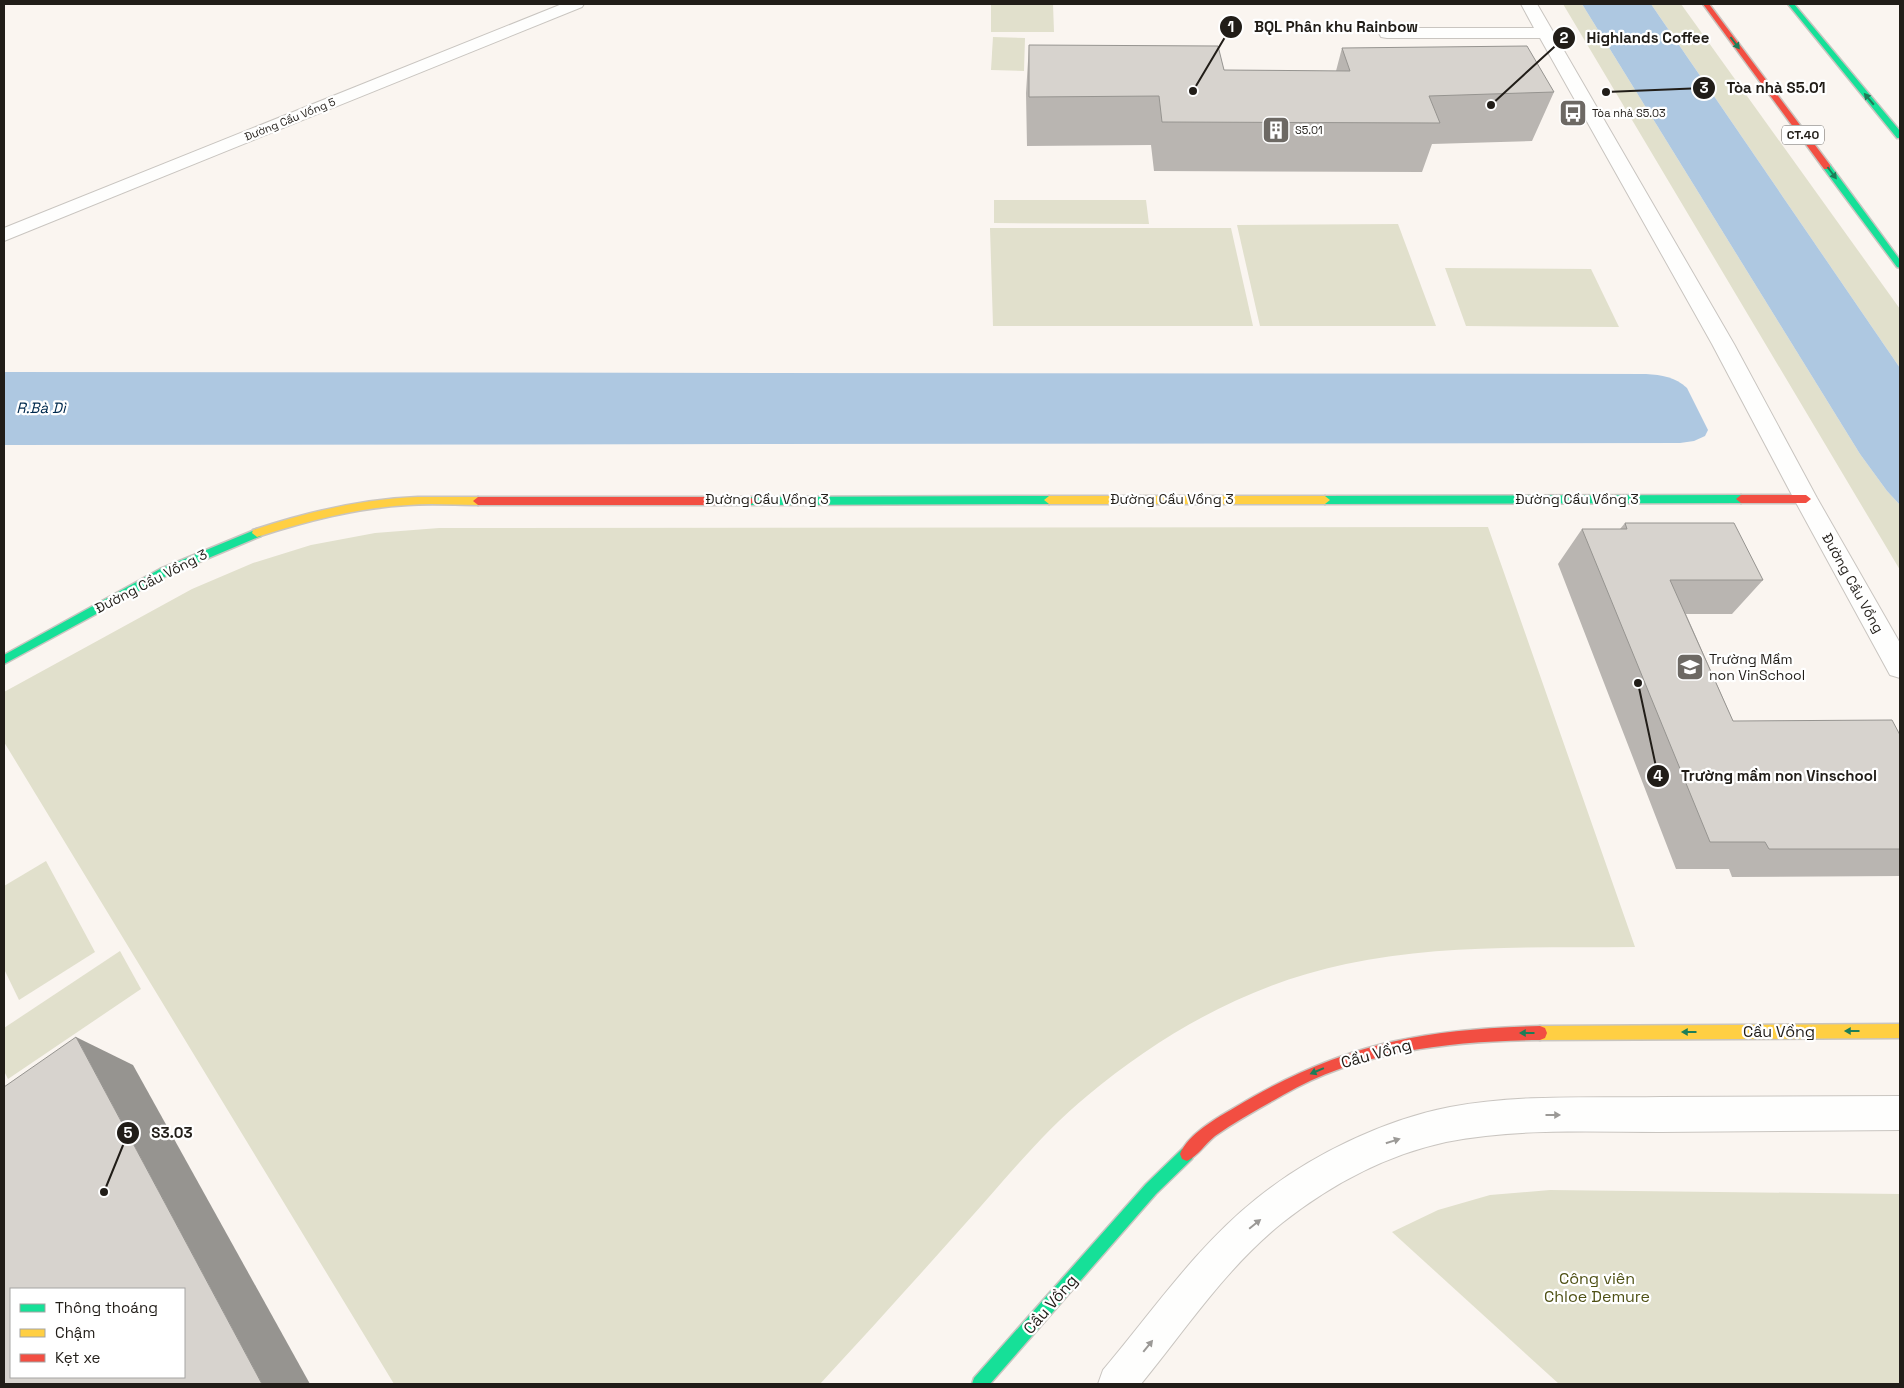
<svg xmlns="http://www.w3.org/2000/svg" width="1904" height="1388" font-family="'Space Grotesk',sans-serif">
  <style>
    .green { fill: #e1e0cc }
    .water { fill: #aec8e1 }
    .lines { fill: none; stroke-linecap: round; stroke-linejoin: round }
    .street-casing { stroke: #c9c5c0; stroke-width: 2 }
    .fast-casing { stroke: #c9c5c0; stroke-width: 3 }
    .slow-casing { stroke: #c9c5c0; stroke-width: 3 }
    .jam-casing { stroke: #c9c5c0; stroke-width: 3 }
    .street { fill: #fefefd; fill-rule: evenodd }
    .fast { fill: #16e098; fill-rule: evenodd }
    .slow { fill: #ffcf43; fill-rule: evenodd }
    .jam { fill: #f24e42; fill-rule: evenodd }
    .wall { fill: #b9b5b1 }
    .shaded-wall { fill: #969490 }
    .building { fill: #d7d3ce; stroke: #969490; fill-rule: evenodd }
    .oneway { fill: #1c7e58 }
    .oneway2 { fill: #9b9996 }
    .labels { text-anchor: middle; stroke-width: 4.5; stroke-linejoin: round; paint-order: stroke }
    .far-poi-label { font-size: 11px; fill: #211d18; stroke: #fff; text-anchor: start }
    .far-street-label { font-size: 11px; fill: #211d18; stroke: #fff }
    .shield { fill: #fff; stroke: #64615d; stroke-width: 1 }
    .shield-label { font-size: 12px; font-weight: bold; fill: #211d18 }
    .street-label { font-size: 14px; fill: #211d18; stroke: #fff }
    .poi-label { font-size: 14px; fill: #211d18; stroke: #fff; text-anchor: start }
    .water-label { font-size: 15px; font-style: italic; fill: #002a4e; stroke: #fff }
    .near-street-label { font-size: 16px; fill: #211d18; stroke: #fff }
    .near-park-label { font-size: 16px; fill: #4f5115; stroke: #fff }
    .leader { fill: none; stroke: #211d18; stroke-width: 2 }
    .callout-dot { fill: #211d18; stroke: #fff; stroke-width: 2 }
    .mark-label { font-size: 15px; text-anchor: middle; font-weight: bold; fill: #fff }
    .callout-label { font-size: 15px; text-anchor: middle; font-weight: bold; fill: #211d18; stroke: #fff; stroke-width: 4.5; stroke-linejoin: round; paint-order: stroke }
  </style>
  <rect width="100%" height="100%" fill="#faf5f0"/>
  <g class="green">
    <polygon points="991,4 1053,4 1054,32 991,32"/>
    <polygon points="1563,4 1582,4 1860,454 1887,491 1900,505 1900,570"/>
    <polygon points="1651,4 1681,4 1900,309 1900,368"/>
    <polygon points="993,37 1025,38 1024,71 991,70"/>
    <polygon points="994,200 1146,200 1149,224 994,223"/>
    <polygon points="1398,224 1436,326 1260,326 1237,225"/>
    <polygon points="990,228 1231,228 1253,326 993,326"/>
    <polygon points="1445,268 1591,269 1619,327 1466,326"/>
    <path d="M1488,527L1635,947C1539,948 1441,944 1346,964C1250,984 1162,1033 1087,1096C1042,1133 1004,1181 965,1224C917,1278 869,1331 820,1384H394L4,742V692L192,589L253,563L311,545L375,533L439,528Z"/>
    <polygon points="46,861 95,952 19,1000 4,969 4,886"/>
    <polygon points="120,951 141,989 8,1079 4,1071 4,1028"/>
    <polygon points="1550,1190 1900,1194 1900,1384 1559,1384 1392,1232 1438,1210 1490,1195"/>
  </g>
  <g class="water">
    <polygon points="1582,4 1651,4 1900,368 1900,505 1887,491 1860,454"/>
    <path d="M4,372L1646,374C1662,375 1675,377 1687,388L1708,430L1705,436L1694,441L1680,443L4,445Z"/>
  </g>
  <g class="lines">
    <g class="street-casing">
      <g id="street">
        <polygon points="562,4 584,4 582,7 4,241 4,228"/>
        <polygon points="1521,4 1537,4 1734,344 1817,498 1900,643 1900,678 1890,675 1794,499 1712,344 1540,38 1387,38 1381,37 1379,33 1381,29 1387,28 1534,28"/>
        <path d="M1900,1096V1130C1820,1131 1740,1131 1660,1132C1589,1132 1516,1128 1446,1142C1386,1155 1330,1185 1282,1223C1226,1268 1186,1329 1141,1384H1098L1103,1370C1152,1312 1196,1247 1256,1199C1309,1156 1383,1120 1450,1107C1519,1094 1591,1098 1661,1097C1741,1097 1820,1096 1900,1096Z"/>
      </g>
    </g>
    <g class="fast-casing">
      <g id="fast">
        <polygon points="1788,4 1794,4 1900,131 1900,138 1897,138"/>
        <polygon points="1824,165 1830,165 1900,260 1900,268 1897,267 1824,169"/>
        <polygon points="1741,495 1746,499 1741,503 1325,504 1320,500 1325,496"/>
        <polygon points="1049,496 1054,500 1049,504 750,505 745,501 750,497"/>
        <polygon points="257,529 262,533 261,536 168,575 4,664 4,655 160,569"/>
        <polygon points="1187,1147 1192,1149 1194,1154 1192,1159 1156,1194 990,1384 972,1384 974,1378 1146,1184 1182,1149"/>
      </g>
    </g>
    <g class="slow-casing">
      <g id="slow">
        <polygon points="1049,496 1325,496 1330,500 1325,504 1049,504 1044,500"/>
        <path d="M418,497H478L483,501L478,505C455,505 431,503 408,505C356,508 307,521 257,537L252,533L253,530C307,512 362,499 418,497Z"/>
        <polygon points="1900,1024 1900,1038 1540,1040 1535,1038 1533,1033 1535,1028 1540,1026"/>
      </g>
    </g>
    <g class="jam-casing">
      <g id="jam">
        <polygon points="1703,4 1709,4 1830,165 1830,169 1824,169"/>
        <polygon points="1741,495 1806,495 1811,499 1806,503 1741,503 1736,499"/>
        <polygon points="478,497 750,497 755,501 750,505 478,505 473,501"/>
        <path d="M1540,1026L1545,1028L1547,1033L1545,1038L1540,1040C1453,1041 1360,1050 1283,1095C1260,1108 1236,1121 1215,1136C1205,1144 1198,1156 1187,1161L1182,1159L1180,1154C1188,1134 1217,1118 1234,1108C1338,1045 1420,1029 1540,1026Z"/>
      </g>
    </g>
    <use href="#street" class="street"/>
    <use href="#fast" class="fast"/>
    <use href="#slow" class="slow"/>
    <use href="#jam" class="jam"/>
  </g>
  <g class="wall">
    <polygon points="1029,45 1224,70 1336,71 1342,48 1554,92 1532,141 1432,144 1422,172 1154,171 1151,145 1027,146 1026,93"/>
    <polygon points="1625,523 1763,580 1732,614 1686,614 1733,721 1900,735 1900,876 1732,877 1729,869 1676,869 1558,564 1582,529 1620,529"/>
  </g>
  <polygon class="shaded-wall" points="76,1037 133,1065 310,1384 262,1384"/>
  <g class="building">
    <polygon points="1029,45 1218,46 1224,70 1350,71 1342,48 1527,46 1554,92 1429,96 1440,123 1162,122 1159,96 1029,97"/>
    <polygon points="1625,523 1734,523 1763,580 1670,580 1733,721 1892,720 1900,735 1900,849 1769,849 1765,842 1710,842 1582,529 1627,529"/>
    <path d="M76,1037L262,1384H4V1087ZM11,1289H184V1377H11Z"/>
  </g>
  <defs><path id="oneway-solid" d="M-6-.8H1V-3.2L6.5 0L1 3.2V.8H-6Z" transform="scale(1.25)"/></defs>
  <g class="oneway">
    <use href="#oneway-solid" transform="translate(1735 43) rotate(53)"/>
    <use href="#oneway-solid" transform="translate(1869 99) rotate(-130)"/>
    <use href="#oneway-solid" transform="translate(1832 173) rotate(53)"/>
    <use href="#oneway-solid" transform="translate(1852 1031) rotate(180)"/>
    <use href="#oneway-solid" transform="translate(1689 1032) rotate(180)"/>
    <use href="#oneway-solid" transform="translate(1527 1033) rotate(180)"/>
    <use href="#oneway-solid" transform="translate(1317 1071) rotate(157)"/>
  </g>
  <g class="oneway2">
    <use href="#oneway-solid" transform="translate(1553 1115)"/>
    <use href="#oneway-solid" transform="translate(1393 1141) rotate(-17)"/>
    <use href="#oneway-solid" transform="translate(1255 1224) rotate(-39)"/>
    <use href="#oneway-solid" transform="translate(1148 1346) rotate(-51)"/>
  </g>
  <defs>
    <g id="bus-square" transform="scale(1.4375)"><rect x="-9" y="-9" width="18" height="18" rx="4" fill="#6d6964" stroke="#fff"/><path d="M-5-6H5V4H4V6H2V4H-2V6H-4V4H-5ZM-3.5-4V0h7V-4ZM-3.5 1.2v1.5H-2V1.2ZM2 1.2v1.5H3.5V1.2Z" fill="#fff"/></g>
    <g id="building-square" transform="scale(1.4375)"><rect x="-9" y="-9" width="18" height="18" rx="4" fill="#6d6964" stroke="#fff"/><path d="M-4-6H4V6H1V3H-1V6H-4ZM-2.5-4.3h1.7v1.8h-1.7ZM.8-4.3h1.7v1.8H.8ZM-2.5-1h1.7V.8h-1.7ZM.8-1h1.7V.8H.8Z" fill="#fff"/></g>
    <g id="school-square" transform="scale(1.4375)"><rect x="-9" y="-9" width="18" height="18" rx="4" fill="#6d6964" stroke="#fff"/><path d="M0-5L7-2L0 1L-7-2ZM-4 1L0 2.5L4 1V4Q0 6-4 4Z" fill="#fff"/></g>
  </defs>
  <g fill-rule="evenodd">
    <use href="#bus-square" x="1573" y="113"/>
    <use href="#building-square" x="1276" y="130"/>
    <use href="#school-square" x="1690" y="667"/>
  </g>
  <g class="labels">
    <g class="far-poi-label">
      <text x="1592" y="117">Tòa nhà S5.03</text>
      <text x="1295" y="134">S5.01</text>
    </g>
    <g class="far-street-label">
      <text transform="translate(290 119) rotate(-22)" y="4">Đường Cầu Vồng 5</text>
    </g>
    <rect class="shield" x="1782" y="125.5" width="42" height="19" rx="4"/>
    <g class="shield-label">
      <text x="1803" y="139">CT.40</text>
    </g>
    <g class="street-label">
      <text x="767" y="504">Đường Cầu Vồng 3</text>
      <text x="1172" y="504">Đường Cầu Vồng 3</text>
      <text x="1577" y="504">Đường Cầu Vồng 3</text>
      <text transform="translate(151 581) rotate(-27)" y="5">Đường Cầu Vồng 3</text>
      <text transform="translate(1853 583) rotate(61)" y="5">Đường Cầu Vồng</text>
    </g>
    <g class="poi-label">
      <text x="1709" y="664">Trường Mầm<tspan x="1709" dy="16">non VinSchool</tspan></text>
    </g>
    <g class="water-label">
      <text x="41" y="413">R.Bà Dì</text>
    </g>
    <g class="near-street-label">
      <text x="1779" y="1037">Cầu Vồng</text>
      <text transform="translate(1376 1053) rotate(-15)" y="6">Cầu Vồng</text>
      <text transform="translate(1050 1304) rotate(-49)" y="6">Cầu Vồng</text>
    </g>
    <g class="near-park-label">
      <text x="1597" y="1284">Công viên<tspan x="1597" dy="18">Chloe Demure</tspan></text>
    </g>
  </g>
  <path class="leader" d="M1193 91L1231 27M1491 105L1564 38M1606 92L1704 88M1638 683L1658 776M104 1192L128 1133"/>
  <g class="callout-dot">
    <circle cx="1193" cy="91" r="5"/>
    <circle cx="1491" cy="105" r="5"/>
    <circle cx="1606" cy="92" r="5"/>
    <circle cx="1638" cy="683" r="5"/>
    <circle cx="104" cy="1192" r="5"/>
    <circle cx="1231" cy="27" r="12"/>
    <circle cx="1564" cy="38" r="12"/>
    <circle cx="1704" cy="88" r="12"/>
    <circle cx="1658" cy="776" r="12"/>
    <circle cx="128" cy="1133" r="12"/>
  </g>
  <g class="mark-label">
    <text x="1231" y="32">1</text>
    <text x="1564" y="43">2</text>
    <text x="1704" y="93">3</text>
    <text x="1658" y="781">4</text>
    <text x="128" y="1138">5</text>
  </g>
  <g class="callout-label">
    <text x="1336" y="32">BQL Phân khu Rainbow</text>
    <text x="1648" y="43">Highlands Coffee</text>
    <text x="1776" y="93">Tòa nhà S5.01</text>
    <text x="1779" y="781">Trường mầm non Vinschool</text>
    <text x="172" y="1138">S3.03</text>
  </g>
  <rect width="1904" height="1388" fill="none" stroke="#211d18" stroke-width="10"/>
  <rect x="10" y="1288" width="175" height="90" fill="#ffffff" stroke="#a6a5a3"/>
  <rect x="20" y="1304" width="25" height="8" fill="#16e098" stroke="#a6a5a3"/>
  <text x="55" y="1313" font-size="15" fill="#211d18">Thông thoáng</text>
  <rect x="20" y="1329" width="25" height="8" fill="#ffcf43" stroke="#a6a5a3"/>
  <text x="55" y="1338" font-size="15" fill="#211d18">Chậm</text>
  <rect x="20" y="1354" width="25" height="8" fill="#f24e42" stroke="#a6a5a3"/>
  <text x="55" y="1363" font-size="15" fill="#211d18">Kẹt xe</text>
</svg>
